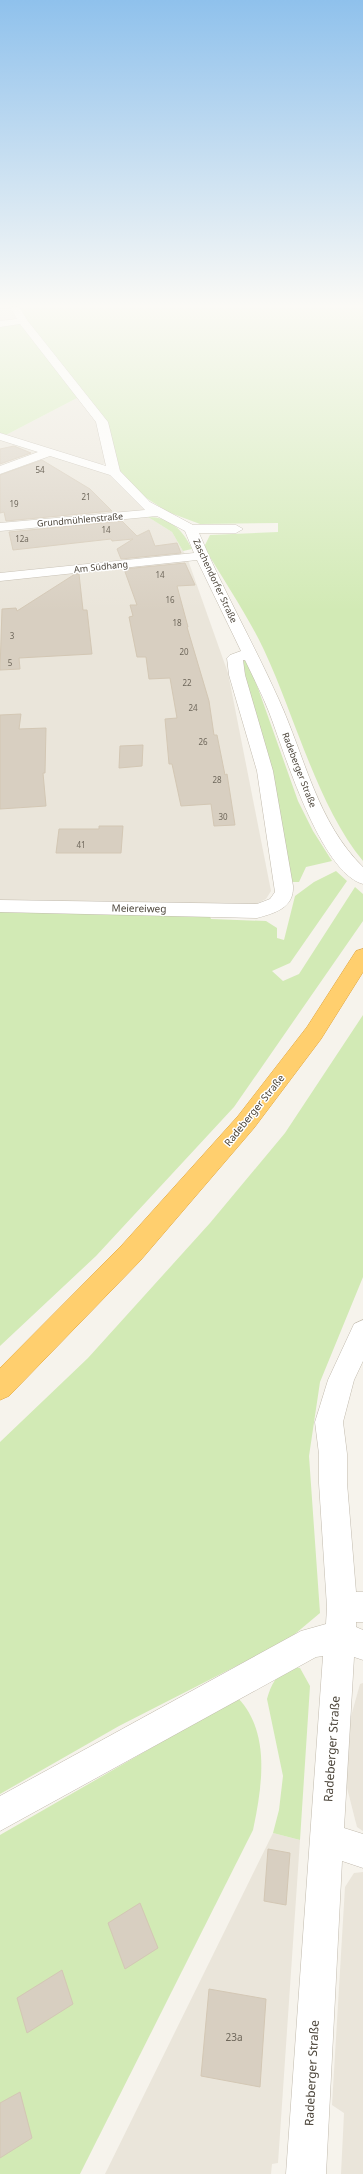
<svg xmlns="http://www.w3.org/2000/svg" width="363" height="2174" font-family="'Noto Sans',sans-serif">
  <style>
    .residential { fill: #eae5da }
    .green { fill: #d2eab5 }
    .building { fill: #d8cfc1; stroke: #d3c7b4 }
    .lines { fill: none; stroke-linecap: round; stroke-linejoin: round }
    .minor-casing { stroke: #c2bbae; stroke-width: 1 }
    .highway-casing { stroke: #e0a43c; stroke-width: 1 }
    .minor { fill: #fff; fill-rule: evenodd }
    .highway { fill: #ffcf6e; fill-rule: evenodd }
    .labels { text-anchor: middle; stroke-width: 3; stroke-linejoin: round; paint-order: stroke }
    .number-label { font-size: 8px; fill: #6e675b }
    .far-street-label { font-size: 9px; fill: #4b4439; stroke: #fff }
    .street-label { font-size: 10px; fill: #4b4439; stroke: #fff }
    .near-number-label { font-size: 10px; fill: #6e675b }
    .near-street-label { font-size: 12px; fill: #4b4439; stroke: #fff }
  </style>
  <rect width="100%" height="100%" fill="#f6f3ec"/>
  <g class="residential">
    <polygon points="0,307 11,307 18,320 0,323"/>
    <polygon points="79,397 99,422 109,464 100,464 6,435"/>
    <polygon points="0,440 97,469 110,475 145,508 142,511 0,525"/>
    <polygon points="148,517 172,532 186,556 0,575 0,530"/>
    <polygon points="188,560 228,673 271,891 266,899 256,904 0,901 0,579"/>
    <polygon points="363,1683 363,1831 357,1827 344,1776 350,1720 360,1684"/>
    <polygon points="273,1833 300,1840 278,2163 272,2164 271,2174 105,2174"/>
    <polygon points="363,1872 363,2174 341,2174 344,2113 332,2105 345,1887 354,1873"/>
  </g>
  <g class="green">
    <path d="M19,307H363V861C317,805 295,716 264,650C247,614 224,581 204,547L210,535L278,532V523L200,524L168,512L140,494L120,473L105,421L28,323Z"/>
    <polygon points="21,323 79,397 6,435 0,433 0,326"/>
    <path d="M148,517C170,517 183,530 192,549L183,551L172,532Z"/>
    <polygon points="248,660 298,801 313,831 332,861 306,867 299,882 292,882 242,661"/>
    <polygon points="336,871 347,881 290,963 272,971 283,981 299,974 355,887 363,894 363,921 234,1107 96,1256 0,1346 0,912 209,914 211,919 266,921 277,928 277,938 284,940 295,896 314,882"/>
    <polygon points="363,1015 363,1277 320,1382 309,1456 320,1613 289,1639 119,1726 0,1794 0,1442 88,1358 210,1223 285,1133"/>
    <path d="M289,1666L300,1668L310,1686L300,1840L273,1833L279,1810L283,1776L267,1699C271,1684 277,1675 289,1666Z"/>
    <path d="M238,1698C271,1733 262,1787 253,1830L80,2174H0V1835Z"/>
  </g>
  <g class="building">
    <polygon points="14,446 31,453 0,464 0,449"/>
    <polygon points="42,460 90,489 112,511 6,521 4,512 0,513 0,475"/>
    <polygon points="122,521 137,536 149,530 155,546 177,543 181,553 121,559 117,549 133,539 112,541 111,539 13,550 9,532"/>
    <polygon points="185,563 195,585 177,586 188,627 187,627 209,701 214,735 217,735 225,775 227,774 235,825 214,826 211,804 181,806 172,764 169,764 165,719 177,718 170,678 149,679 146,657 137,657 129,617 133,616 130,605 137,605 124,569"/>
    <polygon points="75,574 79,574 83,610 87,610 92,654 19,658 20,669 0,670 2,609 16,608 17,611"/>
    <polygon points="21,714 19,729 46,728 45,773 43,773 46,806 0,809 0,715"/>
    <polygon points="143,745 142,766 119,768 120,746"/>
    <polygon points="99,826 123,826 121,853 56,853 59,829 99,829"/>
    <polygon points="268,1849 290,1853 286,1905 264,1901"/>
    <polygon points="140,1903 158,1948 125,1969 108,1923"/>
    <polygon points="62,1970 73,2004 27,2033 17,1998"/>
    <polygon points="209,1989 266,1999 260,2087 201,2076"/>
    <polygon points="20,2092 32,2138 0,2158 0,2103"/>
  </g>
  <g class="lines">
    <g class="minor-casing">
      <g id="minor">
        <path d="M10,307H19L27,320L108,422L120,471L150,502L193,525H236L243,529L236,533H199C223,590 254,644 279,700C305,757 317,822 363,867V884C320,872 284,751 269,712C262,694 253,677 245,660H243L245,675L273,771L293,886C294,908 275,913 257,918L0,912V900L257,904L270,899L275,892L257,771L229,675L227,658L230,655L241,651L197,560L0,581V573L194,553L185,531L157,516L0,531V523L145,510L110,475L50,456L0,474V466L38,452L0,440V433L106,466L96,422L20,324L0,327V321L17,319Z"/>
        <polygon points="363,1320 363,1361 354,1380 343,1422 347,1454 347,1483 356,1592 363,1592 363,1622 356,1622 356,1627 363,1630 363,1660 354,1657 344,1828 363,1834 363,1868 342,1861 326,2174 286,2174 323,1656 316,1657 0,1831 0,1796 301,1631 326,1624 327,1607 319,1483 319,1454 315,1422 328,1380 354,1324"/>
      </g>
    </g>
    <g class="highway-casing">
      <polygon id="highway" points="363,949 363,972 321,1039 254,1128 140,1261 9,1396 0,1400 0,1368 122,1245 238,1116 307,1027 356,951"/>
    </g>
    <use href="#minor" class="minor"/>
    <use href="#highway" class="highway"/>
  </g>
  <linearGradient id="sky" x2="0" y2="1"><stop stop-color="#8fc1ec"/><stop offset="0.5" stop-color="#fbfaf6"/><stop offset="1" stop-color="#fbfaf6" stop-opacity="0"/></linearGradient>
  <rect width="363" height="611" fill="url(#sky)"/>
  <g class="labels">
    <g class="number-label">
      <text x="40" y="473">54</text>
      <text x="86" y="500">21</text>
      <text x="14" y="507">19</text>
      <text x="106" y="533">14</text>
      <text x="22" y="542">12a</text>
      <text x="160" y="578">14</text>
      <text x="170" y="603">16</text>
      <text x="177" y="626">18</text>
      <text x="12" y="639">3</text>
      <text x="184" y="655">20</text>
      <text x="10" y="666">5</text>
      <text x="187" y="686">22</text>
      <text x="193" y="711">24</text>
      <text x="203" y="745">26</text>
      <text x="217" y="783">28</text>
      <text x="223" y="820">30</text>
      <text x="81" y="848">41</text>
    </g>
    <g class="far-street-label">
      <text transform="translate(80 520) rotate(-5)" y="3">Grundmühlenstraße</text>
      <text transform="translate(101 567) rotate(-6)" y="3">Am Südhang</text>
      <text transform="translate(215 581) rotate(65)" y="3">Zaschendorfer Straße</text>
      <text transform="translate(299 770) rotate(69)" y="3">Radeberger Straße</text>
    </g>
    <g class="street-label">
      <text transform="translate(139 908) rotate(1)" y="4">Meiereiweg</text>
      <text transform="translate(254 1110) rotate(-51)" y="4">Radeberger Straße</text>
    </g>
    <g class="near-number-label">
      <text x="234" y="2041">23a</text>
    </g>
    <g class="near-street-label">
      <text transform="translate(332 1749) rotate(-86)" y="4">Radeberger Straße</text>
      <text transform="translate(312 2073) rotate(-87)" y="4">Radeberger Straße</text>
    </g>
  </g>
</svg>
